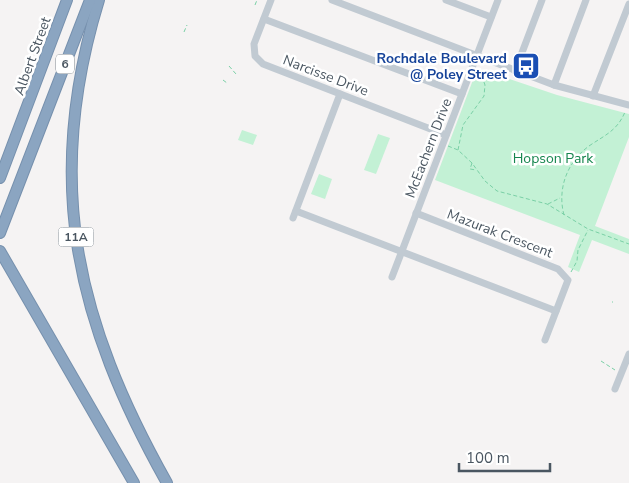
<svg xmlns="http://www.w3.org/2000/svg" width="629" height="483" font-family="'Nunito Sans',sans-serif">
  <style>
    .green { fill: #c3f1d5 }
    .lines { fill: none; stroke-linecap: round; stroke-linejoin: round }
    .highway-casing { stroke: #7690ad; stroke-width: 12 }
    .path { stroke: #7ad0a6; stroke-width: 1; stroke-dasharray: 4 2.5; stroke-linecap: butt }
    .minor { stroke: #c1cad2; stroke-width: 7 }
    .highway { stroke: #8ba5c1; stroke-width: 10 }
    .labels { text-anchor: middle; stroke-width: 5; stroke-linejoin: round; paint-order: stroke }
    .shield { fill: #fff; stroke: #808990; stroke-width: 1 }
    .shield-label { font-size: 12px; font-weight: bold; fill: #4a5661 }
    .street-label { font-size: 14px; fill: #4a5661; stroke: #fff }
    .transit-label { font-size: 14px; font-weight: bold; fill: #164399; stroke: #fff; text-anchor: end }
    .park-label { font-size: 14px; fill: #17864f; stroke: #fff }
  </style>
  <rect width="100%" height="100%" fill="#f5f3f3"/>
  <g class="green">
    <polygon points="480,69 557,95 629,114 629,137 595,226 629,239 629,254 592,240 579,272 568,267 580,235 435,180 476,72"/>
    <polygon points="242,130 257,135 253,145 238,140"/>
    <polygon points="378,134 390,138 376,174 364,170"/>
    <polygon points="319,174 332,179 325,199 311,194"/>
  </g>
  <g class="lines">
    <g class="highway-casing">
      <g id="highway">
        <path d="M99,0C43,182 76,321 167,483"/>
        <polyline points="0,178 67,0"/>
        <polyline points="0,233 90,0"/>
        <polyline points="0,251 134,483"/>
      </g>
    </g>
    <g class="path">
      <polyline points="255,5 257,0"/>
      <polyline points="184,32 187,25"/>
      <polyline points="229,66 236,74"/>
      <polyline points="223,80 227,83"/>
      <polyline points="448,146 458,150 472,163 485,181 497,191 547,204 588,229 629,244"/>
      <polyline points="458,150 463,125 484,96 485,85 479,68"/>
      <polyline points="472,163 470,169 476,170"/>
      <polyline points="548,204 560,198"/>
      <path d="M564,215C557,189 567,162 589,146C605,135 617,131 625,112"/>
      <polyline points="571,272 577,261 578,250 588,230"/>
      <polyline points="612,302 613,302"/>
      <polyline points="601,361 615,370"/>
    </g>
    <g class="minor">
      <polyline points="271,0 254,44 255,56 263,64 446,135"/>
      <polyline points="332,0 554,85 629,105"/>
      <polyline points="446,0 491,17"/>
      <polyline points="264,19 462,94"/>
      <polyline points="515,71 542,0"/>
      <polyline points="554,85 586,0"/>
      <polyline points="593,96 629,4"/>
      <polyline points="296,211 556,311"/>
      <polyline points="416,213 558,269 568,280 545,340"/>
      <polyline points="293,218 340,94"/>
      <polyline points="392,277 498,0"/>
      <polyline points="615,389 629,354"/>
    </g>
    <use href="#highway" class="highway"/>
  </g>
  <defs>
    <g id="bus-square" transform="scale(1.4375)"><rect x="-9" y="-9" width="18" height="18" rx="4" fill="#1a4fb4" stroke="#fff"/><path d="M-5-6H5V4H4V6H2V4H-2V6H-4V4H-5ZM-3.5-4V0h7V-4ZM-3.5 1.2v1.5H-2V1.2ZM2 1.2v1.5H3.5V1.2Z" fill="#fff"/></g>
  </defs>
  <g fill-rule="evenodd">
    <use href="#bus-square" x="526" y="66"/>
  </g>
  <g class="labels">
    <g class="shield">
      <rect x="56" y="54.5" width="18" height="19" rx="4"/>
      <rect x="58.5" y="227.5" width="35" height="19" rx="4"/>
    </g>
    <g class="shield-label">
      <text x="65" y="68">6</text>
      <text x="76" y="241">11A</text>
    </g>
    <g class="street-label">
      <text transform="translate(32 56) rotate(-70)" y="5">Albert Street</text>
      <text transform="translate(326 75) rotate(21)" y="5">Narcisse Drive</text>
      <text transform="translate(428 148) rotate(-69)" y="5">McEachern Drive</text>
      <text transform="translate(500 233) rotate(21)" y="5">Mazurak Crescent</text>
    </g>
    <g class="transit-label">
      <text x="507" y="63">Rochdale Boulevard<tspan x="507" dy="16">@ Poley Street</tspan></text>
    </g>
    <g class="park-label">
      <text x="553" y="163">Hopson Park</text>
    </g>
  </g>
  <path d="M459 463v8h91v-8" fill="none" stroke="#4a5661" stroke-width="2.5"/>
  <text x="466" y="463" font-size="15" fill="#4a5661" stroke="#ffffff" stroke-width="4" paint-order="stroke">100 m</text>
</svg>
